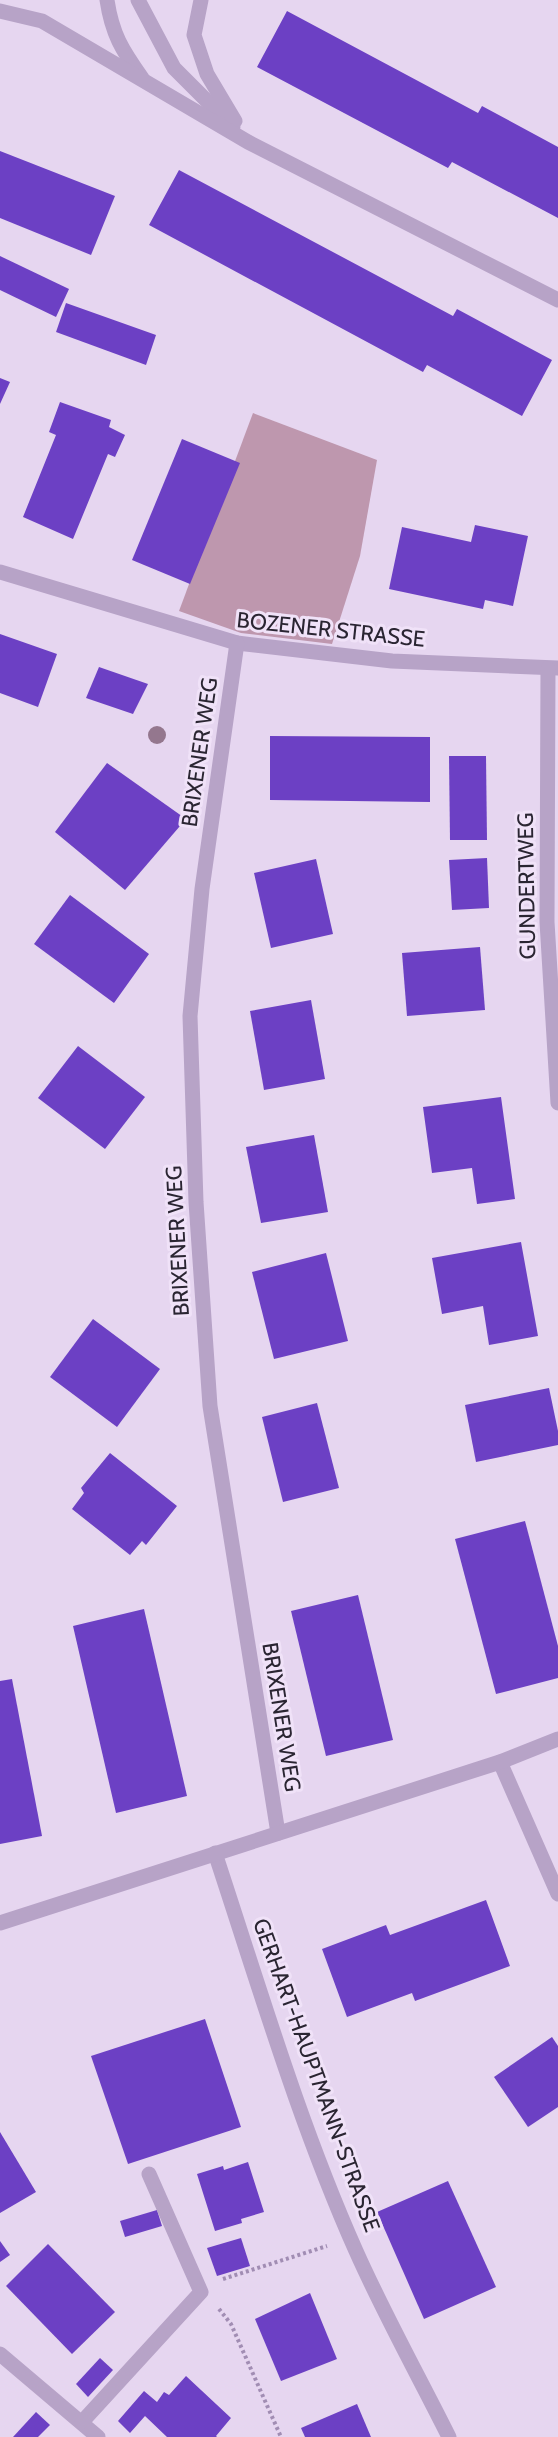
<svg xmlns="http://www.w3.org/2000/svg" width="558" height="2437" font-family="Cabin,sans-serif">
  <style>
    .green { fill: #be97ae }
    .building { fill: #6c40c4 }
    .lines { fill: none; stroke-linecap: round; stroke-linejoin: round }
    .path { stroke: #a18db3; stroke-width: 4; stroke-dasharray: 3 3; stroke-linecap: butt }
    .minor { stroke: #b7a3c7; stroke-width: 15 }
    .tree { fill: #94778e }
    .labels { text-anchor: middle; stroke-width: 6; stroke-linejoin: round; paint-order: stroke }
    .street-label { font-size: 22px; fill: #2a2532; stroke: #f0e2f8 }
  </style>
  <rect width="100%" height="100%" fill="#e6d6f0"/>
  <polygon class="green" points="253,413 377,460 360,556 332,644 241,633 179,611"/>
  <g class="building">
    <polygon points="287,11 478,113 482,106 558,147 558,218 452,162 448,168 257,67"/>
    <polygon points="0,151 115,196 91,255 0,218"/>
    <polygon points="179,170 453,316 457,309 552,360 522,416 427,365 423,372 149,225"/>
    <polygon points="0,256 69,289 56,317 0,290"/>
    <polygon points="66,303 156,335 146,365 56,332"/>
    <polygon points="0,378 10,382 0,404"/>
    <polygon points="60,402 111,420 109,427 125,435 115,457 108,454 73,539 23,517 56,435 49,432"/>
    <polygon points="182,439 240,463 190,584 132,560"/>
    <polygon points="475,525 528,536 513,606 485,600 483,609 389,589 402,527 471,542"/>
    <polygon points="0,634 57,654 38,707 0,693"/>
    <polygon points="99,667 148,684 133,714 86,698"/>
    <polygon points="270,736 430,737 430,802 270,800"/>
    <polygon points="449,756 486,756 487,840 450,840"/>
    <polygon points="107,763 186,819 125,890 55,832"/>
    <polygon points="487,858 489,908 452,910 449,860"/>
    <polygon points="316,859 333,934 271,948 254,873"/>
    <polygon points="70,895 149,954 114,1003 34,944"/>
    <polygon points="480,947 485,1010 407,1016 402,953"/>
    <polygon points="311,1000 325,1079 264,1090 250,1011"/>
    <polygon points="78,1046 145,1097 105,1149 38,1098"/>
    <polygon points="501,1097 515,1199 477,1204 472,1168 432,1173 423,1107"/>
    <polygon points="314,1135 328,1212 261,1223 246,1147"/>
    <polygon points="521,1242 538,1336 489,1345 483,1306 442,1314 432,1258"/>
    <polygon points="326,1253 348,1341 274,1359 252,1272"/>
    <polygon points="93,1319 160,1369 117,1427 50,1377"/>
    <polygon points="549,1388 558,1431 558,1445 476,1462 465,1405"/>
    <polygon points="317,1403 339,1488 283,1502 262,1417"/>
    <polygon points="110,1453 177,1506 146,1545 142,1541 130,1555 72,1509 84,1493 81,1488"/>
    <polygon points="525,1521 558,1646 558,1678 496,1694 455,1539"/>
    <polygon points="358,1595 393,1740 326,1756 291,1611"/>
    <polygon points="144,1609 187,1796 116,1813 73,1626"/>
    <polygon points="12,1679 42,1836 0,1844 0,1681"/>
    <polygon points="486,1900 510,1966 415,2001 412,1993 347,2017 322,1949 386,1925 390,1935"/>
    <polygon points="205,2019 241,2127 128,2164 91,2056"/>
    <polygon points="552,2037 558,2046 558,2107 528,2127 494,2077"/>
    <polygon points="0,2132 36,2192 0,2213"/>
    <polygon points="248,2162 264,2212 241,2219 242,2223 215,2231 197,2174 223,2166 224,2170"/>
    <polygon points="448,2181 496,2287 424,2319 377,2212"/>
    <polygon points="157,2210 162,2226 125,2237 120,2221"/>
    <polygon points="241,2238 250,2266 217,2276 207,2248"/>
    <polygon points="0,2241 10,2255 0,2262"/>
    <polygon points="48,2244 115,2312 72,2354 6,2286"/>
    <polygon points="310,2293 337,2359 281,2381 255,2319"/>
    <polygon points="100,2358 113,2370 88,2397 76,2384"/>
    <polygon points="186,2376 231,2418 216,2436 217,2437 167,2437 145,2416 130,2433 118,2421 144,2391 157,2402 164,2392 169,2395"/>
    <polygon points="357,2404 371,2437 305,2437 301,2428"/>
    <polygon points="36,2412 50,2425 38,2437 13,2437"/>
  </g>
  <g class="lines">
    <g class="path">
      <polyline points="223,2279 327,2246"/>
      <polyline points="219,2309 231,2324 281,2437"/>
    </g>
    <g class="minor">
      <path d="M107,0C112,34 122,50 142,78"/>
      <polyline points="138,0 174,68 233,127"/>
      <polyline points="201,0 194,35 207,74 235,121"/>
      <polyline points="0,11 42,21 248,142 558,300"/>
      <polyline points="0,572 237,643 392,661 558,668"/>
      <polyline points="237,643 202,889 190,1016 196,1202 210,1406 278,1833"/>
      <polyline points="548,669 547,922 558,1103"/>
      <polyline points="500,1762 558,1894"/>
      <path d="M215,1853C259,1986 299,2123 356,2251C384,2314 418,2375 449,2437"/>
      <polyline points="0,1923 500,1762 558,1739"/>
      <polyline points="0,2354 98,2437"/>
      <polyline points="82,2422 201,2292 149,2174"/>
    </g>
  </g>
  <circle class="tree" cx="157" cy="735" r="9"/>
  <g class="labels">
    <g class="street-label">
      <text transform="translate(331 629) rotate(6)" y="8">BOZENER STRASSE</text>
      <text transform="translate(199 752) rotate(-82)" y="8">BRIXENER WEG</text>
      <text transform="translate(526 886) rotate(-91)" y="8">GUNDERTWEG</text>
      <text transform="translate(177 1241) rotate(-93)" y="8">BRIXENER WEG</text>
      <text transform="translate(282 1717) rotate(81)" y="8">BRIXENER WEG</text>
      <text transform="translate(317 2075) rotate(70)" y="8">GERHART-HAUPTMANN-STRASSE</text>
    </g>
  </g>
</svg>
